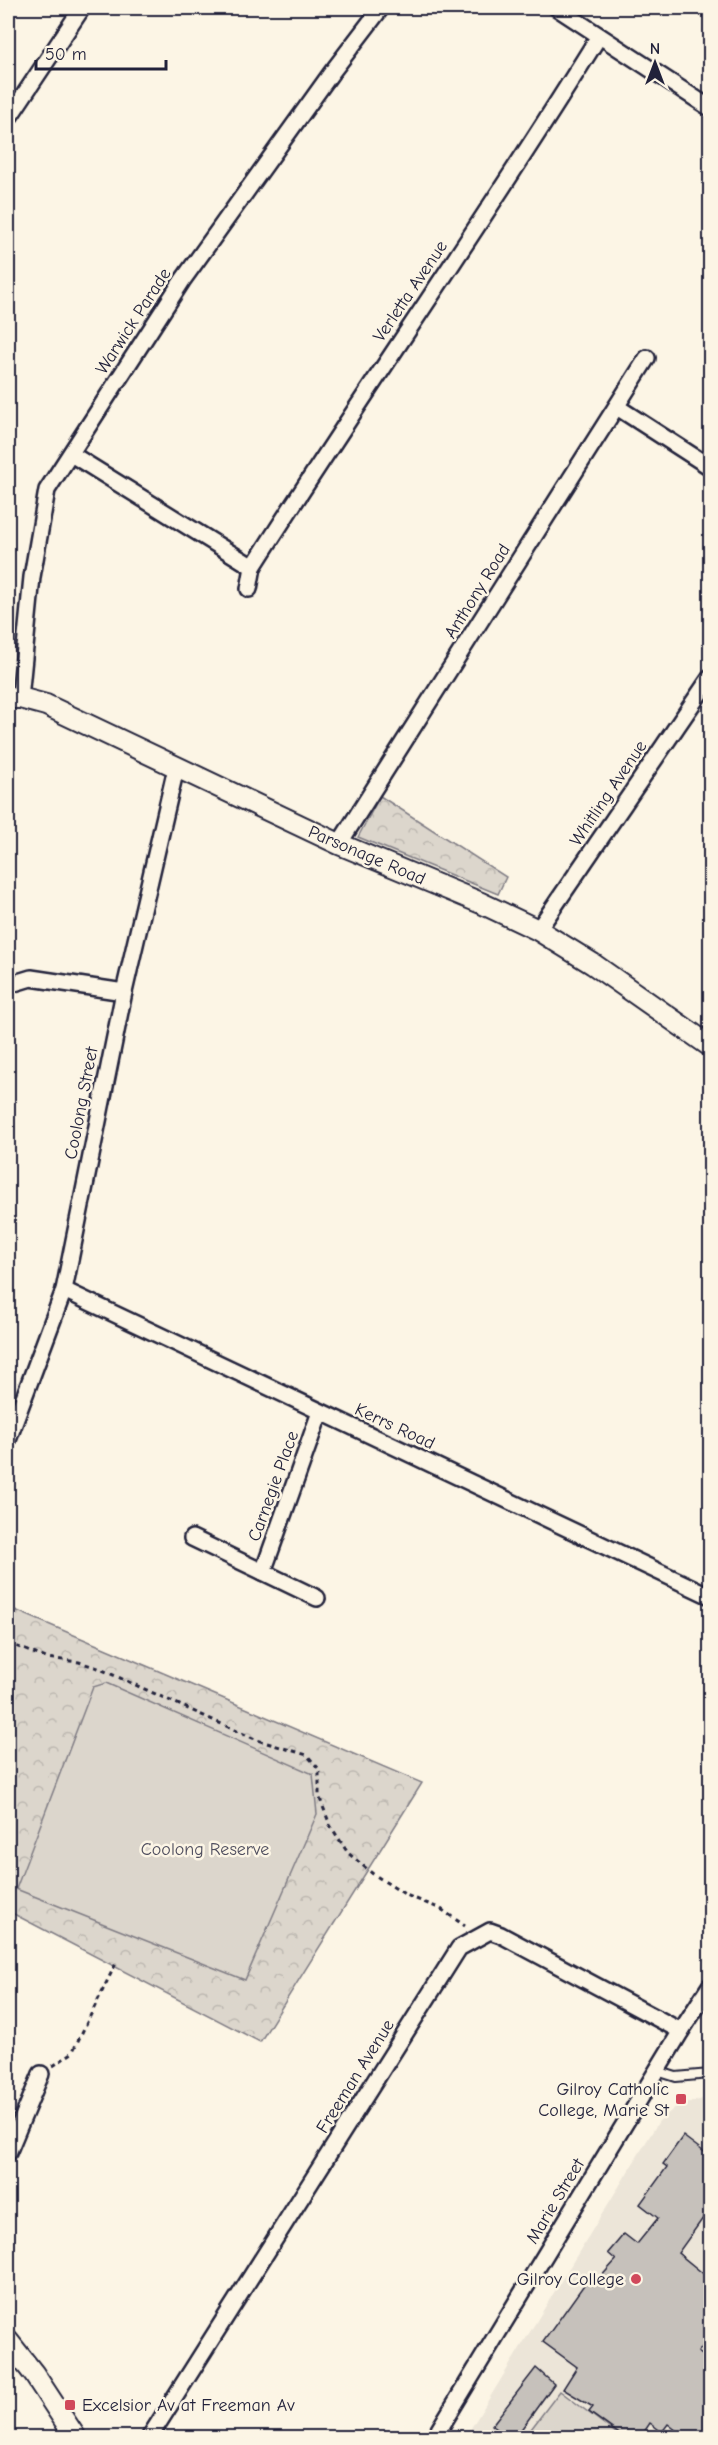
<svg xmlns="http://www.w3.org/2000/svg" width="718" height="2445" font-family="'Comic Neue',sans-serif">
  <style>
    .built { fill: #ece5d8 }
    .forest { fill: url(#forest-crowns); stroke: #7f7c84; stroke-width: 1.5 }
    .pitch { fill: #dcd6cc; stroke: #7f7c84; stroke-width: 1.5 }
    .building { fill: #c6c1bb; stroke: #22223b; stroke-width: 1.5 }
    .lines { fill: none; stroke-linecap: round; stroke-linejoin: round }
    .service-casing { stroke: #22223b; stroke-width: 12 }
    .minor-casing { stroke: #22223b; stroke-width: 20 }
    .tertiary-casing { stroke: #22223b; stroke-width: 24 }
    .path { stroke: #22223b; stroke-width: 3; stroke-dasharray: 4.5 4.5; stroke-linecap: butt }
    .service { stroke: #fcf5e5; stroke-width: 8 }
    .minor { stroke: #fcf5e5; stroke-width: 15 }
    .tertiary { stroke: #fcf5e5; stroke-width: 20 }
    .poi-dot { fill: #d1495b; stroke: #fcf5e5; stroke-width: 2 }
    .labels { text-anchor: middle; stroke-width: 5; stroke-linejoin: round; paint-order: stroke }
    .street-label { font-size: 18px; fill: #22223b; stroke: #fcf5e5 }
    .park-label { font-size: 18px; fill: #504f5f; stroke: #fcf5e5 }
    .poi-label { font-size: 18px; fill: #22223b; stroke: #fcf5e5; text-anchor: end }
  </style>
  <defs>
    <pattern id="forest-crowns" width="20" height="18" patternUnits="userSpaceOnUse" patternTransform="scale(1.5)"><rect width="20" height="18" fill="#dcd6cc"/><path d="M2 6a3 3 0 1 1 6 0M12 15a3 3 0 1 1 6 0" fill="none" stroke="#bcb7b0"/></pattern>
  </defs>
  <rect width="100%" height="100%" fill="#fcf5e5"/>
  <filter id="ink" filterUnits="userSpaceOnUse"><feTurbulence type="fractalNoise" baseFrequency=".0167" numOctaves="2"/><feDisplacementMap in="SourceGraphic" scale="12" xChannelSelector="R" yChannelSelector="G"/><feConvolveMatrix kernelMatrix="1 2 1 2 8 2 1 2 1" color-interpolation-filters="sRGB"/></filter>
  <g filter="url(#ink)">
    <polygon class="built" points="710,2097 710,2437 465,2438 659,2121 677,2106"/>
    <g class="forest">
      <polygon points="380,796 506,877 498,894 358,837"/>
      <polygon points="8,1607 422,1783 260,2042 8,1911"/>
    </g>
    <g class="pitch">
      <polygon points="106,1683 313,1774 317,1814 245,1980 16,1889 93,1687"/>
      <polygon points="560,2391 621,2437 525,2437"/>
    </g>
    <g class="building">
      <polygon points="683,2136 711,2157 711,2207 678,2253 711,2280 711,2337 698,2352 711,2361 711,2438 686,2438 668,2424 662,2432 650,2423 640,2438 625,2438 589,2412 593,2407 563,2389 577,2367 543,2342 591,2275 598,2280 616,2260 608,2253 624,2234 637,2244 658,2218 640,2204 667,2167 663,2164"/>
      <polygon points="536,2368 554,2384 515,2438 508,2438 492,2425"/>
    </g>
    <g class="lines">
      <g class="service-casing">
        <polyline id="service" points="657,2071 676,2077 710,2074"/>
      </g>
      <g class="minor-casing">
        <g id="minor">
          <polyline points="557,8 710,108"/>
          <polyline points="8,119 82,8"/>
          <polyline points="617,407 710,467"/>
          <path d="M71,454L253,567C366,389 488,216 599,36"/>
          <polyline points="249,589 253,567"/>
          <polyline points="20,698 32,577 47,490 182,281 332,72 381,8"/>
          <polyline points="339,844 647,358"/>
          <polyline points="538,930 710,678"/>
          <polyline points="8,985 31,978 124,992"/>
          <polyline points="64,1290 710,1596"/>
          <polyline points="8,1440 64,1290 124,992 176,768"/>
          <polyline points="192,1538 263,1572 320,1412"/>
          <polyline points="263,1572 317,1598"/>
          <polyline points="8,2153 41,2074"/>
          <polyline points="149,2438 459,1948 490,1931 501,1935 681,2031"/>
          <polyline points="434,2438 681,2031 710,1986"/>
        </g>
      </g>
      <g class="tertiary-casing">
        <g id="tertiary">
          <polyline points="8,698 20,698 46,705 339,844 481,903 538,930 593,964 710,1046"/>
          <polyline points="8,2341 34,2374 76,2438"/>
        </g>
      </g>
      <g class="path">
        <polyline points="8,1643 46,1658 79,1662 98,1668 257,1740 307,1755 319,1769 319,1796 330,1825 348,1853 373,1874 406,1895 441,1909 465,1926"/>
        <polyline points="53,2066 72,2053 117,1961"/>
      </g>
      <use href="#service" class="service"/>
      <use href="#minor" class="minor"/>
      <use href="#tertiary" class="tertiary"/>
    </g>
  </g>
  <g class="poi-dot">
    <rect x="675" y="2093" width="12" height="12" rx="3"/>
    <circle cx="636" cy="2279" r="6"/>
    <rect x="64" y="2399" width="12" height="12" rx="3"/>
  </g>
  <g class="labels">
    <g class="street-label">
      <text transform="translate(410 291) rotate(-56)" y="6">Verletta Avenue</text>
      <text transform="translate(133 321) rotate(-57)" y="6">Warwick Parade</text>
      <text transform="translate(477 591) rotate(-58)" y="6">Anthony Road</text>
      <text transform="translate(608 793) rotate(-56)" y="6">Whitling Avenue</text>
      <text transform="translate(367 855) rotate(23)" y="6">Parsonage Road</text>
      <text transform="translate(81 1103) rotate(-79)" y="6">Coolong Street</text>
      <text transform="translate(395 1426) rotate(25)" y="6">Kerrs Road</text>
      <text transform="translate(273 1486) rotate(-70)" y="6">Carnegie Place</text>
      <text transform="translate(355 2076) rotate(-58)" y="6">Freeman Avenue</text>
      <text transform="translate(555 2201) rotate(-59)" y="6">Marie Street</text>
    </g>
    <g class="park-label">
      <text x="205" y="1855">Coolong Reserve</text>
    </g>
    <g class="poi-label">
      <text x="669" y="2095">Gilroy Catholic<tspan x="669" dy="21">College, Marie St</tspan></text>
      <text x="624" y="2285">Gilroy College</text>
      <text x="82" y="2411" text-anchor="start">Excelsior Av at Freeman Av</text>
    </g>
  </g>
  <rect width="718" height="2445" fill="none" stroke="#fcf5e5" stroke-width="30"/>
  <rect x="15" y="15" width="688" height="2415" fill="none" stroke="#22223b" stroke-width="2" filter="url(#ink)"/>
  <g transform="translate(655 63)" stroke="#fcf5e5" stroke-width="4.5" paint-order="stroke">
  <path d="M0-4.5L10 22L0 15L-10 22Z" fill="#22223b"/>
  <text y="-9" font-size="16" font-weight="bold" text-anchor="middle" fill="#22223b">N</text>
  </g>
  <path d="M36 60v9h130v-9" fill="none" stroke="#22223b" stroke-width="3"/>
  <text x="45" y="60" font-size="18" fill="#22223b" stroke="#fcf5e5" stroke-width="4.5" paint-order="stroke">50 m</text>
</svg>
